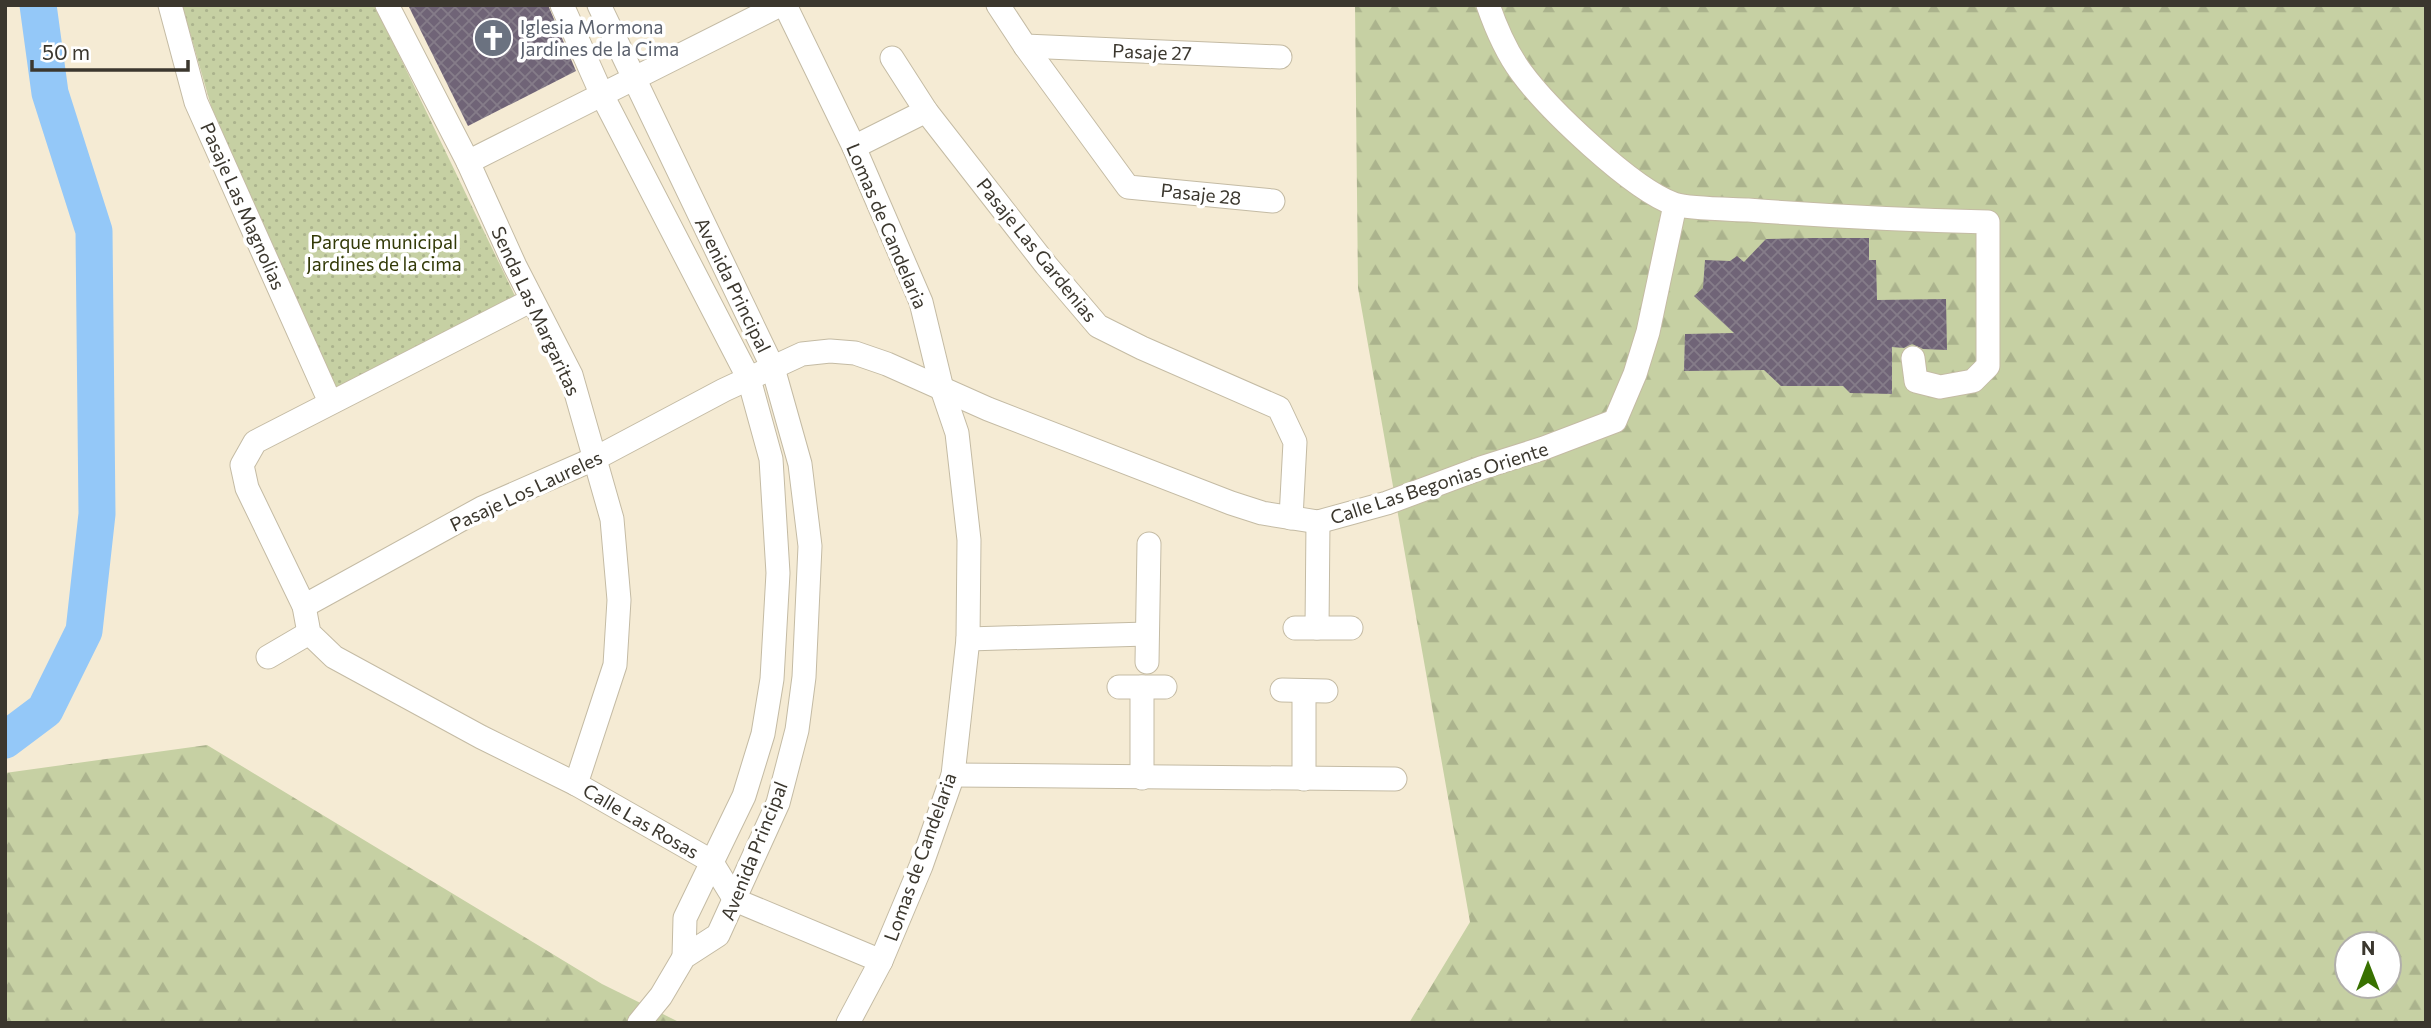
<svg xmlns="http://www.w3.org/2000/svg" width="2431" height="1028" font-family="Commissioner,sans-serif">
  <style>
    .forest { fill: url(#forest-firs); fill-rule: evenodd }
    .park { fill: url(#park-dots) }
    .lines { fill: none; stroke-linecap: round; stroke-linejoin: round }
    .river { stroke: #94c8f8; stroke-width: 37 }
    .building { fill: url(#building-cross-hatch) }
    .minor-casing { stroke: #c4bba4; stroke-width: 25 }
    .minor { stroke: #fff; stroke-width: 23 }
    .labels { text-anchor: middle; stroke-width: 7; stroke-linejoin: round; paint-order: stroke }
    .worship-label { font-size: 19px; fill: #5b616d; stroke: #fff; text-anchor: start }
    .street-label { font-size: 19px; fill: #3b372e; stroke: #fff }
    .park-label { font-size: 19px; fill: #333a08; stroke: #fff }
  </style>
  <defs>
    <pattern id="forest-firs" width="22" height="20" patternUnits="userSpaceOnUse" patternTransform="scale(1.75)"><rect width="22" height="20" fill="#c6d0a3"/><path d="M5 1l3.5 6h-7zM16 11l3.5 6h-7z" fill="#abb38d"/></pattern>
    <pattern id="park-dots" width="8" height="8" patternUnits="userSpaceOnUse" patternTransform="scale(1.75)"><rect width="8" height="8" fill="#c6d0a3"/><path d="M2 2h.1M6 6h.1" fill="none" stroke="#abb38d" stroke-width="1.8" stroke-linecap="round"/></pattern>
    <pattern id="building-cross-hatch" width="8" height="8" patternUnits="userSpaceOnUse" patternTransform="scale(1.75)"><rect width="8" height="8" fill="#706477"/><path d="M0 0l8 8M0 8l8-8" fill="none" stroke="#857c89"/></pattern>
  </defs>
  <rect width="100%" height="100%" fill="#f5ebd4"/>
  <g class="forest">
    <path d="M1355,5H2426V1023H1409L1470,922L1358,288ZM2347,944H2389V986H2347Z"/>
    <polygon points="207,745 602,984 681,1023 5,1023 5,773"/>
  </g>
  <polygon class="park" points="182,5 375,5 516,298 335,390 211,106"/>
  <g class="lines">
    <polyline class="river" points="5,740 45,710 84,631 97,514 94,231 50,93 38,5"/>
  </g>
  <g class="building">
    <polygon points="408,5 548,5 576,71 468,126"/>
    <polygon points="1814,238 1869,238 1869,260 1876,260 1877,300 1946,299 1947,350 1923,349 1912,344 1904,348 1892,347 1892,394 1850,393 1843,386 1781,386 1764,370 1684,371 1685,334 1734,333 1694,296 1703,288 1705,260 1730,261 1737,256 1744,262 1766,239"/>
  </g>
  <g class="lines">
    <g class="minor-casing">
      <g id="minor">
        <polyline points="170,5 196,102 330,402"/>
        <polyline points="387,5 468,162 515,266 571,375 612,519 619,600 615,665 576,784"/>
        <polyline points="562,5 602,95 749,379 771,459 778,573 772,679 763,734 744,796 685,918 684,957"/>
        <polyline points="599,5 773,368 800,464 810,546 804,677 797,730 778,803 718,935 684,957 661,996 639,1023"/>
        <polyline points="785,5 854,147 921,302 942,389 957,433 969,540 968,639 953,775 921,866 881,961 848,1023"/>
        <polyline points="998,5 1025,46 1128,187 1273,201"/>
        <path d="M1488,5C1496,28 1507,53 1521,72C1548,109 1632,189 1674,204C1689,209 1730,209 1748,210C1828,216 1908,220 1988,222V366L1973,381L1940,387L1916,381L1913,358"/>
        <polyline points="1025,46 1280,57"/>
        <polyline points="892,58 926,111 1046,265 1098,326 1142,348 1279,408 1295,442 1291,518"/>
        <polyline points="854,147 926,111"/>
        <polyline points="468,162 780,5"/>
        <polyline points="532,300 255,442 242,465 247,488 304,606 309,633 334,657 481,737 576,784 711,861 735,900 881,961"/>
        <polyline points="304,606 482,508 596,458 724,390 802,354 830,351 855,353 887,364 988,409 1231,503 1262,513 1318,522 1387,503 1481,468 1544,448 1615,421 1635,374 1648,332 1675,205"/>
        <polyline points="1295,628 1351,628"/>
        <polyline points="1317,628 1318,522"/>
        <polyline points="968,639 1147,634"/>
        <polyline points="268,657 309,633"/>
        <polyline points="1147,662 1149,544"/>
        <polyline points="1119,687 1165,687"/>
        <polyline points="1142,687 1142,778"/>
        <polyline points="1282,690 1326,691"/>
        <polyline points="1304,691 1304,779"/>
        <polyline points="953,775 1395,779"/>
      </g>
    </g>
    <use href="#minor" class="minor"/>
  </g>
  <defs>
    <g id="church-disc" transform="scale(2.0125)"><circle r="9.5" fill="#6b7280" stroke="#fff"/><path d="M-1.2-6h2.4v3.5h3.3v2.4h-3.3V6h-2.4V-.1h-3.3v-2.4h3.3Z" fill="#fff"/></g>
  </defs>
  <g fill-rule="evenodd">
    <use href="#church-disc" x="493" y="38"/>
  </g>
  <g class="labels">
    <g class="worship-label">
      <text x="520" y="34">Iglesia Mormona<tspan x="520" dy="22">Jardines de la Cima</tspan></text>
    </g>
    <g class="street-label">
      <text transform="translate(1152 52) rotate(2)" y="7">Pasaje 27</text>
      <text transform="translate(1201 194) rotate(6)" y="7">Pasaje 28</text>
      <text transform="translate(243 206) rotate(66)" y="7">Pasaje Las Magnolias</text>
      <text transform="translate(887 226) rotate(67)" y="7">Lomas de Candelaria</text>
      <text transform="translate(1037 250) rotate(51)" y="7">Pasaje Las Gardenias</text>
      <text transform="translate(733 285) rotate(64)" y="7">Avenida Principal</text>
      <text transform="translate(536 311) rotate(65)" y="7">Senda Las Margaritas</text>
      <text transform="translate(1439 483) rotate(-18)" y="7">Calle Las Begonias Oriente</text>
      <text transform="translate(526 491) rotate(-25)" y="7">Pasaje Los Laureles</text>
      <text transform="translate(641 821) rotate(30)" y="7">Calle Las Rosas</text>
      <text transform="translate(754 851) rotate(-68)" y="7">Avenida Principal</text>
      <text transform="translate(920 857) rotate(-70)" y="7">Lomas de Candelaria</text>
    </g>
    <g class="park-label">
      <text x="384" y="249">Parque municipal<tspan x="384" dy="22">Jardines de la cima</tspan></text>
    </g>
  </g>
  <rect width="2431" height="1028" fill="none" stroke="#3b372e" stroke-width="14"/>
  <g transform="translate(2368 965)"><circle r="33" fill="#ffffff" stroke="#b1afab" stroke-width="2"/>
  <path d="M0-5L12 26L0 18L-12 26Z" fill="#387100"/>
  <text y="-10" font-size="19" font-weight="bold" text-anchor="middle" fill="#3b372e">N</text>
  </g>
  <path d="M32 60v10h156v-10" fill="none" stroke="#3b372e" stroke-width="3.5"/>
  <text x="42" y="60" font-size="21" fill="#3b372e" stroke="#ffffff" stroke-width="5" paint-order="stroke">50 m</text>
</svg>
